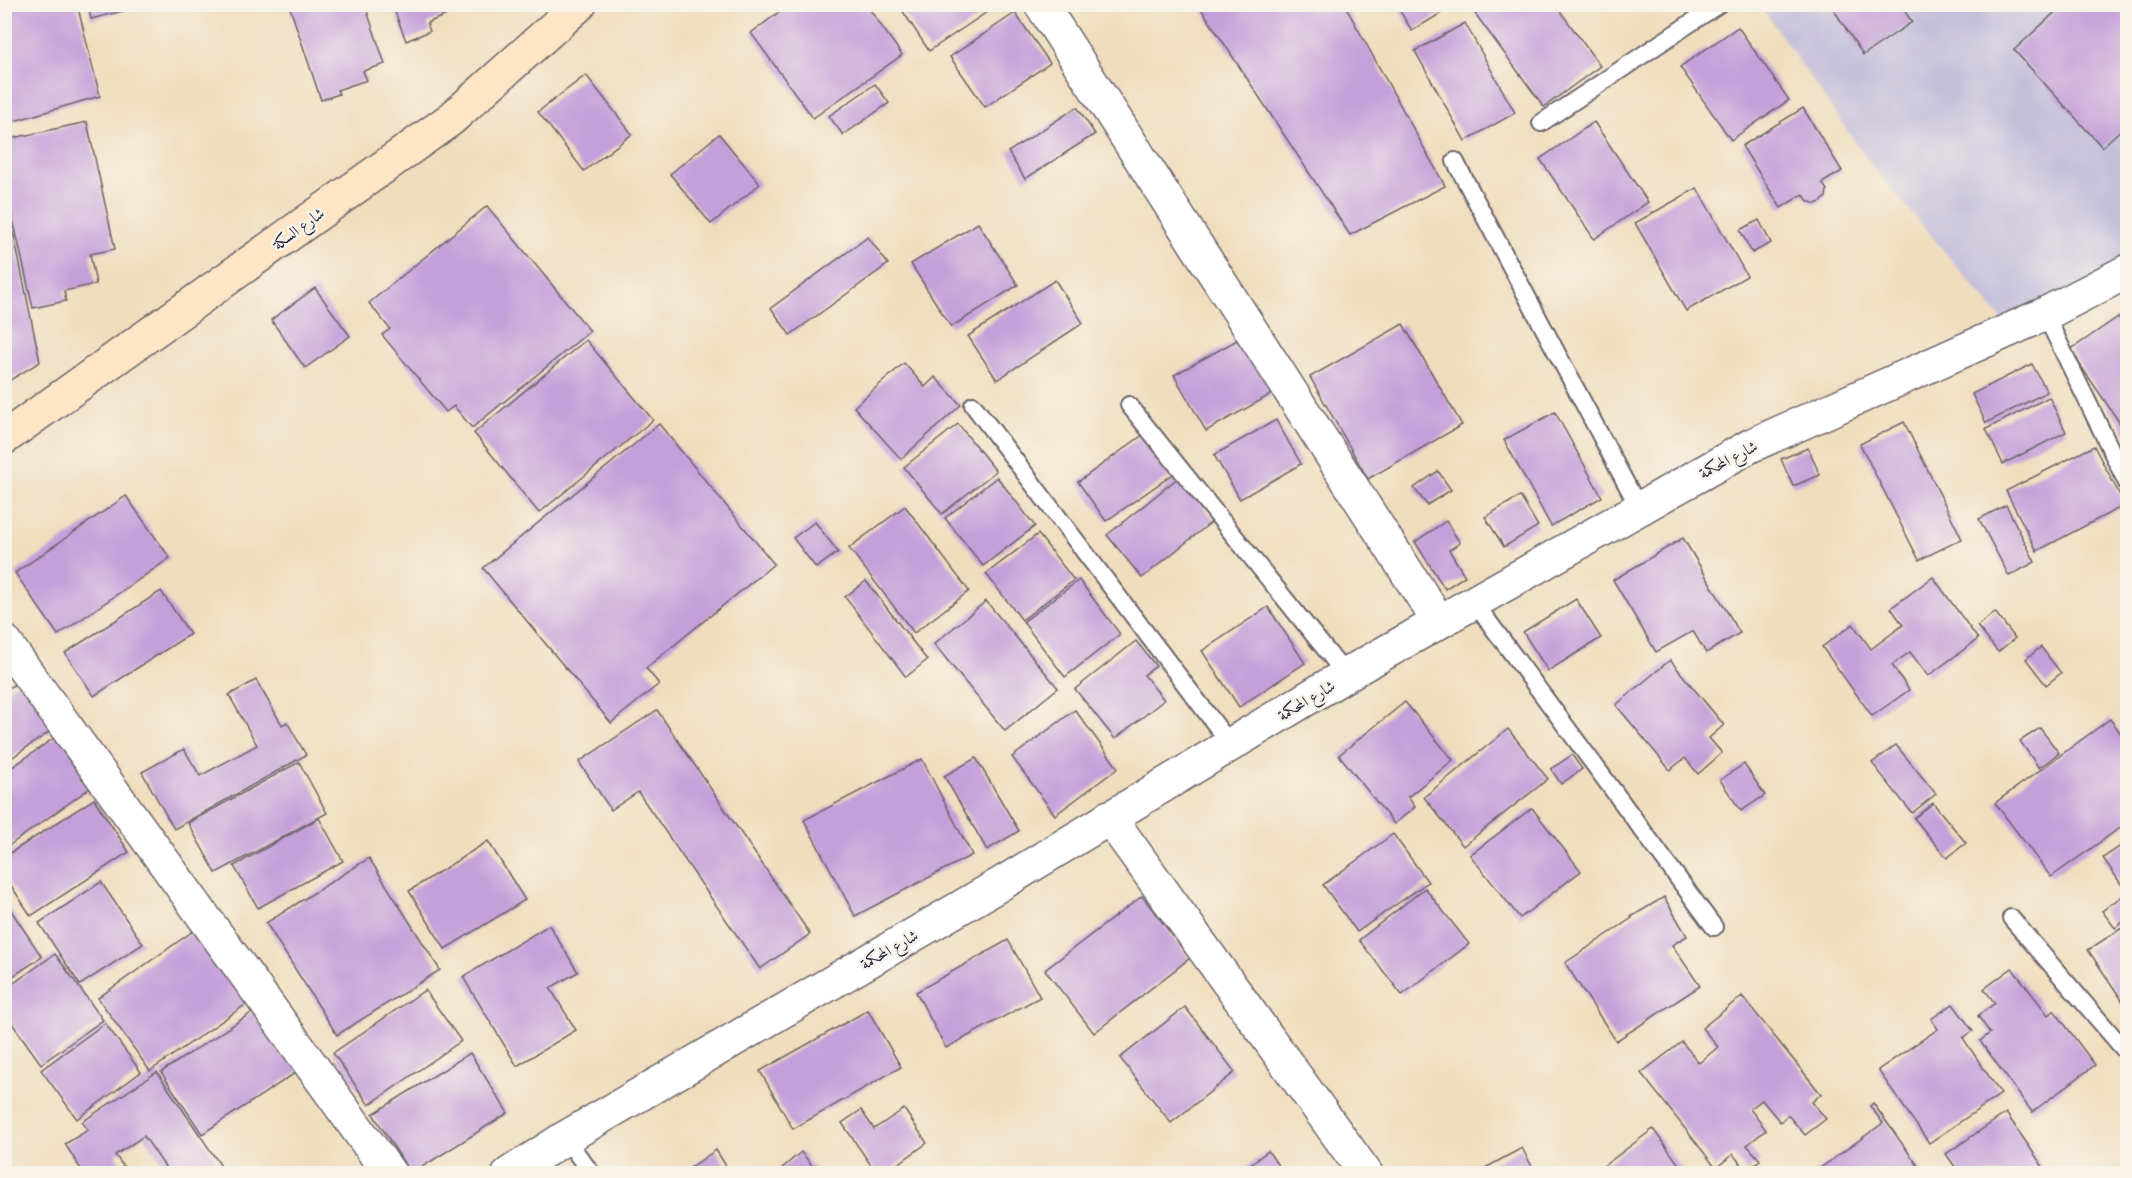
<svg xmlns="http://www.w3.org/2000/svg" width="2132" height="1178" font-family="'IM FELL Great Primer',Amiri,serif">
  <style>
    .industrial { fill: #c5c0da }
    .building { fill: #c49fd9 }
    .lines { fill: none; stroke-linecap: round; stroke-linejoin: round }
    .lane-casing { stroke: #6a6368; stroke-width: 20 }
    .street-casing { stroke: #6a6368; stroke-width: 36 }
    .secondary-casing { stroke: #6a6368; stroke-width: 36 }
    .lane { stroke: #fff; stroke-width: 16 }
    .street { stroke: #fff; stroke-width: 33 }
    .secondary { stroke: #fde5c5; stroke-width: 33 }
    .labels { text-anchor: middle; stroke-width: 5; stroke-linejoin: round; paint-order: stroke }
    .street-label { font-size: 16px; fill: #22223b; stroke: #f7f3e8 }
  </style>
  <rect width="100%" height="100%" fill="#f7f3e8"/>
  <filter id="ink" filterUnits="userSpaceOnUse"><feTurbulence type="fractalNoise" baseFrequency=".0167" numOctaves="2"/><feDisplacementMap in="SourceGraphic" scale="12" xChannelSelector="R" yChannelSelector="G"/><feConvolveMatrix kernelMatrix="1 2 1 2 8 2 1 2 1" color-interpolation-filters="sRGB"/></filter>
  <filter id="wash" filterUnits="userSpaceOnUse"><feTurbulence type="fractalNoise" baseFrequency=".008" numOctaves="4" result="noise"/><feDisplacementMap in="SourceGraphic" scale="24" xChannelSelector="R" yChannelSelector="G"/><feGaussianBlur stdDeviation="1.35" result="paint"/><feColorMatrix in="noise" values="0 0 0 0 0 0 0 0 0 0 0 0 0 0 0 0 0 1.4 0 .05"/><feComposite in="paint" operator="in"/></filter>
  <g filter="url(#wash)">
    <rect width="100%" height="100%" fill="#f0ddbd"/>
    <polygon class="industrial" points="1760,5 2127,5 2127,262 2014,334 1869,162"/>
    <g id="blocks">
      <g class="building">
        <polygon points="4,4 77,4 100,96 4,124"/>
        <polygon points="88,4 146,4 146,5 91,19"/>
        <polygon points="392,4 453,4 453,5 447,7 449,14 427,23 430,31 406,41"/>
        <polygon points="790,4 866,4 902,55 813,118 751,33"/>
        <polygon points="898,4 999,4 929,51"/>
        <polygon points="1198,4 1344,4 1445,186 1350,235"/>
        <polygon points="1403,4 1456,4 1412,31 1398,8"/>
        <polygon points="1468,4 1555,4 1600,66 1544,107"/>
        <polygon points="1830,4 1900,4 1912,22 1863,55"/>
        <polygon points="2064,4 2123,4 2128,9 2128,116 2122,122 2125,126 2102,147 2014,50"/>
        <polygon points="289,5 365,5 385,64 363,71 367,80 337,90 339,94 321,100"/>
        <polygon points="1015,13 1050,63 985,107 950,57"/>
        <polygon points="1465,23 1515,113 1465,141 1415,51"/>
        <polygon points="1738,27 1789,100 1731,140 1680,67"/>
        <polygon points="586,75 632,134 584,171 538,112"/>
        <polygon points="875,84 889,103 843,135 829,116"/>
        <polygon points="1077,107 1095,134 1025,179 1008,152"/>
        <polygon points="1803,108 1842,171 1822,183 1827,190 1826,197 1821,202 1815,204 1808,201 1803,194 1781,208 1742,146"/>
        <polygon points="87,122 115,249 90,254 96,284 64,291 66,301 33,308 4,179 4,140"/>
        <polygon points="1594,122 1648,202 1594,239 1540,159"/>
        <polygon points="719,134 760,184 711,224 670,174"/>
        <polygon points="1697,188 1747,276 1686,311 1635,223"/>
        <polygon points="4,202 7,202 40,362 4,384"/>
        <polygon points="487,206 590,331 472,428 454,406 446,412 382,335 390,329 369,303"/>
        <polygon points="1759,220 1771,243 1752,253 1740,230"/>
        <polygon points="978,223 1018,285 951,327 911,264"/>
        <polygon points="868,237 888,264 790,335 771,308"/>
        <polygon points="1055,280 1083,323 997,380 968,336"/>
        <polygon points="315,288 350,336 305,368 271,320"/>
        <polygon points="2118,317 2122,322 2128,318 2128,435 2070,350"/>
        <polygon points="1403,324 1462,425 1368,479 1310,377"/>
        <polygon points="1248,334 1279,390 1206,431 1174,375"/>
        <polygon points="586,340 653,420 539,513 474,433"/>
        <polygon points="904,363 925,387 935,377 961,405 901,459 854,407"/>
        <polygon points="2032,364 2047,392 1986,423 1972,394"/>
        <polygon points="2049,397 2066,432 2003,464 1986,429"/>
        <polygon points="1555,412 1602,497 1551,526 1504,440"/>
        <polygon points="1276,420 1301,464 1240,499 1214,455"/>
        <polygon points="1904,422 1962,539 1919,560 1860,444"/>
        <polygon points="659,424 774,564 646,668 659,684 611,723 483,568"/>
        <polygon points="958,424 996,471 942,514 904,467"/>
        <polygon points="1147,432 1176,472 1106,521 1078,482"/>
        <polygon points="2094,446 2125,505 2037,551 2006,491"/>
        <polygon points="1808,448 1820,475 1793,486 1781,459"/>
        <polygon points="1438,471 1451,490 1427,505 1414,488"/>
        <polygon points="997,477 1035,526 983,566 945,518"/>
        <polygon points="1179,477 1214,520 1142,578 1107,535"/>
        <polygon points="126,496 170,558 58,635 15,573"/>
        <polygon points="1520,496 1538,526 1504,547 1485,517"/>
        <polygon points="2006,505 2035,562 2009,576 1979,519"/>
        <polygon points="905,506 969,591 914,633 849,548"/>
        <polygon points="1446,521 1460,543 1449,550 1465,576 1445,589 1415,542"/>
        <polygon points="815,522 838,552 816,568 793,538"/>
        <polygon points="1038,534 1074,580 1022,620 986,574"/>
        <polygon points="1683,538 1740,633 1706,653 1693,631 1656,652 1613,580"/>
        <polygon points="1933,577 1978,639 1928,676 1910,652 1892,665 1909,690 1872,716 1822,647 1853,624 1871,649 1903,625 1891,608"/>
        <polygon points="1079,580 1120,634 1065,677 1023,622"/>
        <polygon points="866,581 927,660 906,677 845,597"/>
        <polygon points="161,591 190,634 94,696 65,653"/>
        <polygon points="1576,599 1601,638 1548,671 1523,632"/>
        <polygon points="986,601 1058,688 1005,731 934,644"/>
        <polygon points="1268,607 1305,663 1239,707 1202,651"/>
        <polygon points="1995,612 2015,638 1998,652 1977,626"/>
        <polygon points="1136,641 1156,666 1144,675 1164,700 1115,739 1075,689"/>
        <polygon points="2041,647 2061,673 2046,685 2026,659"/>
        <polygon points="1670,660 1724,725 1709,738 1722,753 1698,774 1685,758 1670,770 1616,705"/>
        <polygon points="21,680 55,728 4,763 4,691"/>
        <polygon points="256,680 282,725 287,722 306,755 174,829 142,772 184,749 200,776 257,745 229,695"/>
        <polygon points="1405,702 1453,760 1408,797 1415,807 1394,824 1339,755"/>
        <polygon points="657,710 810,934 760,969 638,792 611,810 579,762"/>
        <polygon points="1075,710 1118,768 1055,815 1012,757"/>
        <polygon points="2110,719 2128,743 2128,822 2051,877 1995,803"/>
        <polygon points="2040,728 2059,753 2039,768 2020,741"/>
        <polygon points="1508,729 1548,779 1463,846 1424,797"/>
        <polygon points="64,731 100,781 4,849 4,773"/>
        <polygon points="1896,745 1936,794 1912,813 1872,763"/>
        <polygon points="1572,755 1582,769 1561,784 1551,769"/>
        <polygon points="976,758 1019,831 987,850 944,776"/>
        <polygon points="922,759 972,855 855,916 804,820"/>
        <polygon points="299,762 327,813 216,873 188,823"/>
        <polygon points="1744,764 1765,795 1741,811 1720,780"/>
        <polygon points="94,799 129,852 31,916 4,875 4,857"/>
        <polygon points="1933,803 1966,843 1947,858 1914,818"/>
        <polygon points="1532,808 1581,871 1520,918 1470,855"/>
        <polygon points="319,818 343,861 258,908 234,866"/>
        <polygon points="1393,834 1428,882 1357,932 1323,885"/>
        <polygon points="488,841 525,900 445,949 409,891"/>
        <polygon points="2128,841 2128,894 2103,858"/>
        <polygon points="369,858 440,970 337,1035 266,923"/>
        <polygon points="101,882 143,944 80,985 39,923"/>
        <polygon points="1425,888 1469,944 1402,995 1359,940"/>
        <polygon points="1142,896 1190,958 1094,1033 1045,970"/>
        <polygon points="1664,897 1687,936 1672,945 1700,986 1616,1041 1565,963 1632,918 1631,917"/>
        <polygon points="2121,897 2128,905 2128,918 2115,928 2102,911"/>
        <polygon points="4,900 42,957 4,982"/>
        <polygon points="206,922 258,996 150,1071 98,998"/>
        <polygon points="2128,924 2128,1009 2088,950"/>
        <polygon points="549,925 578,972 550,988 576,1030 517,1066 463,977"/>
        <polygon points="1008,940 1040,997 946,1048 916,992"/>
        <polygon points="55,954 103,1020 41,1064 4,1012 4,990"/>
        <polygon points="2012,968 2048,1015 2054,1010 2095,1065 2032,1112 1980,1041 1990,1033 1978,1016 1995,1003 1984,989"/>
        <polygon points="425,990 461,1041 369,1105 333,1053"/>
        <polygon points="1742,996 1821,1094 1812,1102 1826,1119 1805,1135 1788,1115 1780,1122 1762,1100 1750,1109 1766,1130 1747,1145 1760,1160 1746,1171 1733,1154 1716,1168 1641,1073 1682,1042 1699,1063 1718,1047 1702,1028"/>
        <polygon points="265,1004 306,1066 202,1134 161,1072"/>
        <polygon points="1953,1004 1973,1031 1963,1038 2001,1094 1929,1143 1878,1070 1938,1029 1931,1019"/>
        <polygon points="1185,1007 1235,1072 1171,1123 1120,1058"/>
        <polygon points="868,1010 901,1067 793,1129 760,1071"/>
        <polygon points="105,1023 141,1072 77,1119 41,1070"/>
        <polygon points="470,1053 508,1113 411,1174 373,1114"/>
        <polygon points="157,1072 223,1169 216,1174 170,1174 144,1136 115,1155 126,1170 122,1174 84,1174 65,1144 88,1130 82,1122"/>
        <polygon points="1873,1103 1924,1174 1812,1174 1883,1123 1870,1106"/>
        <polygon points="904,1109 927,1143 884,1174 877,1174 842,1123 861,1110 874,1129"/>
        <polygon points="2006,1113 2048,1174 1960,1174 1946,1154"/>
        <polygon points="1653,1129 1686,1174 1593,1174"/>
        <polygon points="1522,1148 1536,1174 1474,1174"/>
        <polygon points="716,1150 731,1174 681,1174"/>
        <polygon points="1268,1151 1284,1174 1237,1174"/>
        <polygon points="801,1152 819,1174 775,1174"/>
        <polygon points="578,1164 585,1174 565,1174"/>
      </g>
    </g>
  </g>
  <g filter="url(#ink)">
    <use href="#blocks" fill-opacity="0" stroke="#6a6368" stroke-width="1.5"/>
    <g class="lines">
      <g class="lane-casing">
        <g id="lane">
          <polyline points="1541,123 1719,4"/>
          <polyline points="1455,161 1639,508"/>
          <polyline points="2045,314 2128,485"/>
          <polyline points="973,405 1231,745"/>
          <polyline points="1129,405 1346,675"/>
          <polyline points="1474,602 1714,927"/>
          <polyline points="2011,918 2128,1054"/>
          <polyline points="565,1138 592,1174"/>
        </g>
      </g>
      <g class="street-casing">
        <g id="street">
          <polyline points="1041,4 1439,622"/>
          <polyline points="4,641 390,1174"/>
          <polyline points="1109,817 1366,1174"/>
          <polyline points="509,1174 565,1138 999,885 1349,673 1750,446 2045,314 2128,271"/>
        </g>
      </g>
      <g class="secondary-casing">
        <polyline id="secondary" points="4,438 451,119 580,4"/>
      </g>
      <use href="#lane" class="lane"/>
      <use href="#street" class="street"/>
      <use href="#secondary" class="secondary"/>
    </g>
  </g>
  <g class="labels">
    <g class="street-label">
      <text transform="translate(298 228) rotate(-36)" y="6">شارع السكة</text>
      <text transform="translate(1728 459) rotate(-28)" y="6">شارع المحكمة</text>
      <text transform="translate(1306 700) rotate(-31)" y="6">شارع المحكمة</text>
      <text transform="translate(889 949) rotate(-30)" y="6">شارع المحكمة</text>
    </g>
  </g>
  <rect width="2132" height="1178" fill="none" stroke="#f7f3e8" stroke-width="24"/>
</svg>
